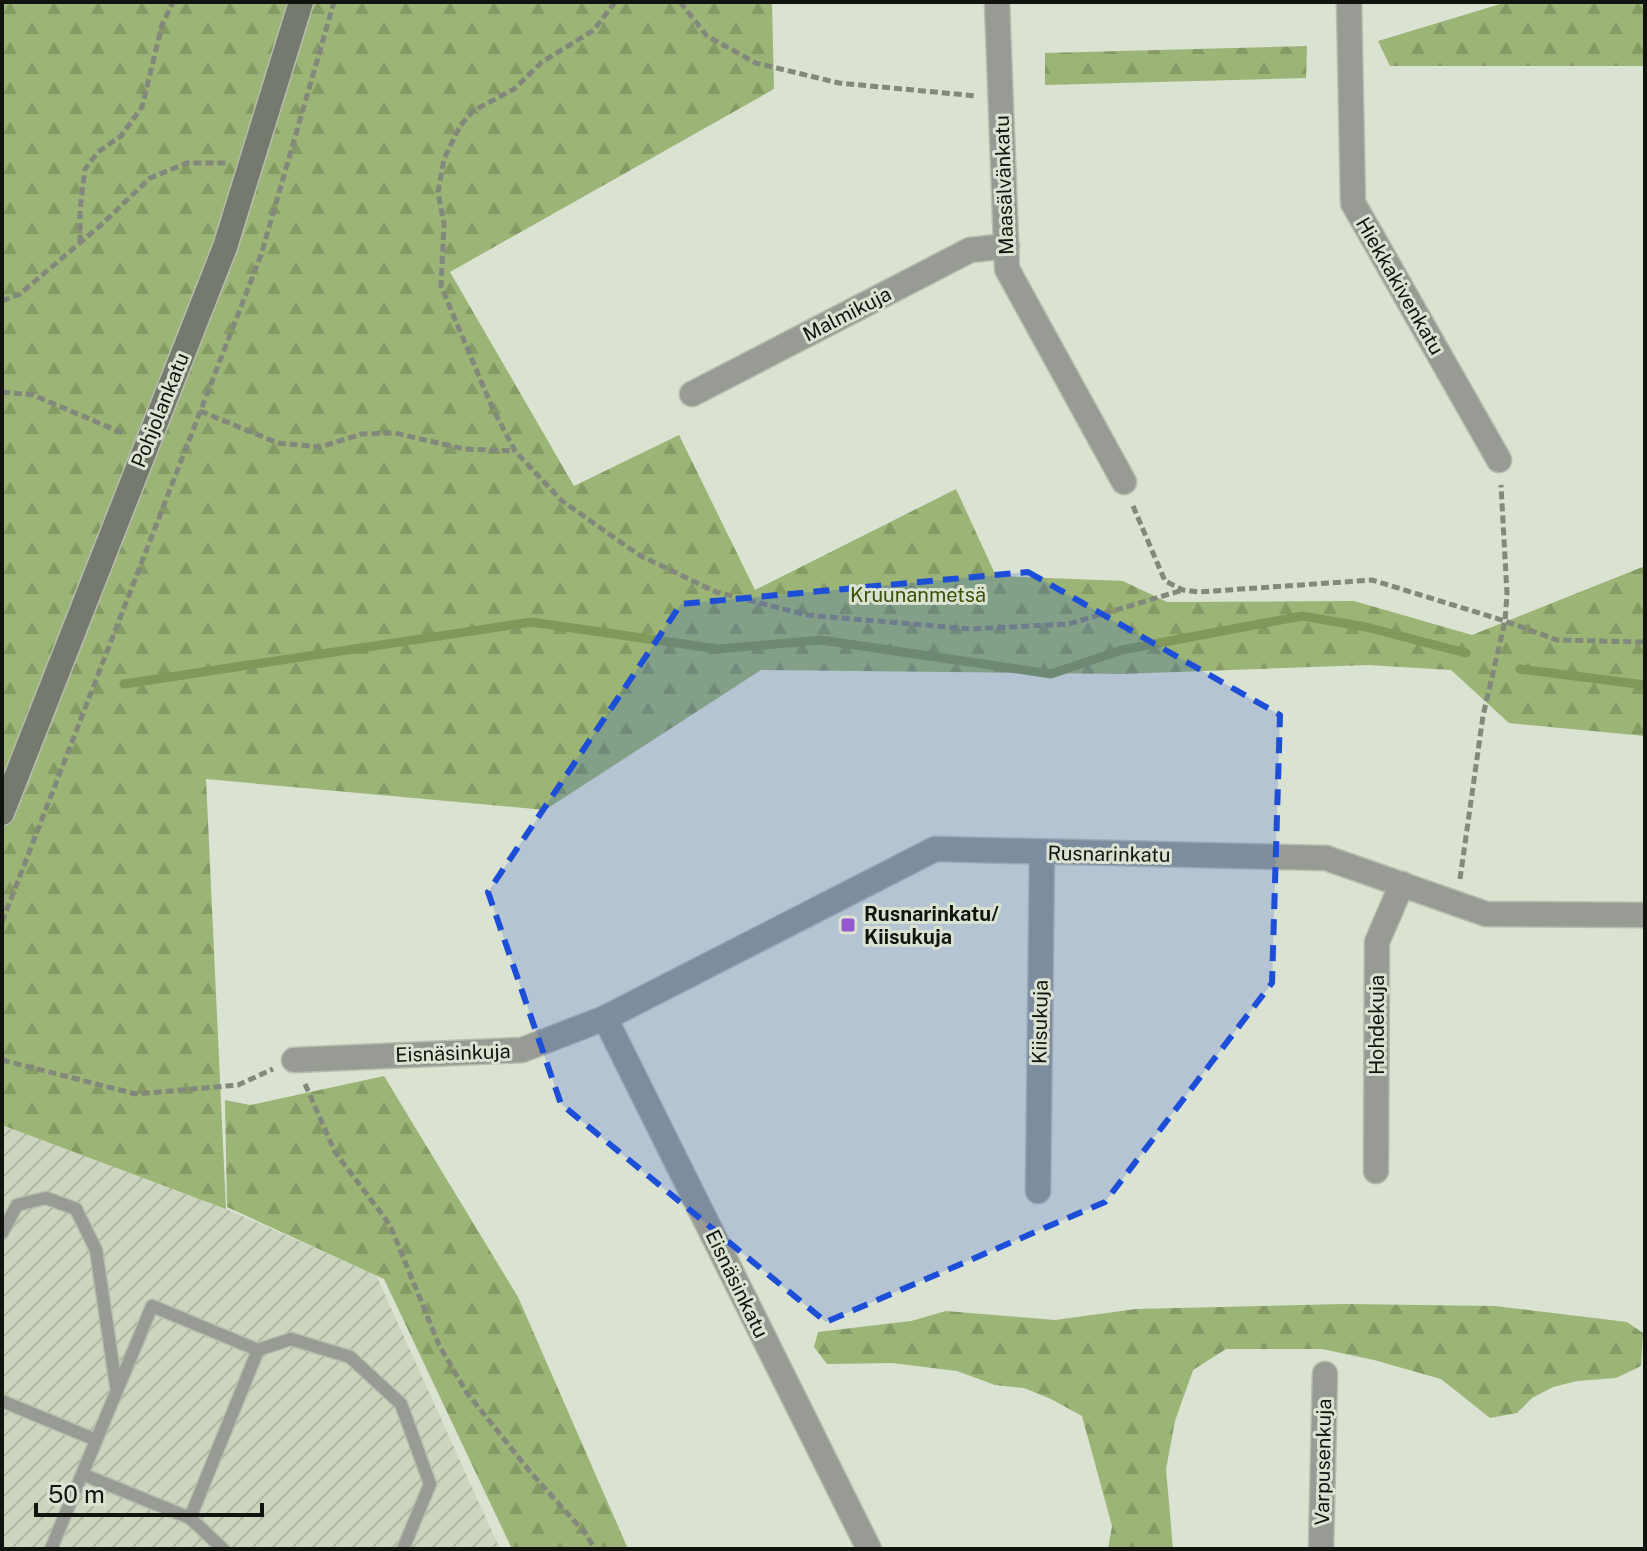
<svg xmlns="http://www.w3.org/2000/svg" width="1647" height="1551" font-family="'Public Sans',sans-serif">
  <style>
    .industrial { fill: url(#industrial-furrows) }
    .forest { fill: url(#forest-firs) }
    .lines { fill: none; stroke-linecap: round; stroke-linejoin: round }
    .stream { stroke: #81985a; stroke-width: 9 }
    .lane-casing { stroke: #b6bdae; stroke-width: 15 }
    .street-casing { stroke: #b6bdae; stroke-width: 27 }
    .secondary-casing { stroke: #b6bdae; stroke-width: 27 }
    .path { stroke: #83887c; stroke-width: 5; stroke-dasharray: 8 4; stroke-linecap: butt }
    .lane { stroke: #979b93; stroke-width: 12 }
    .street { stroke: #979b93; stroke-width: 24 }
    .secondary { stroke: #757a6f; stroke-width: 24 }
    .marked { fill: #1d4ed8; fill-opacity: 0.2; stroke: #1d4ed8; stroke-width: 6; stroke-dasharray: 16 10; stroke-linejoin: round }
    .poi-dot { fill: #9456cd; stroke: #dae2d1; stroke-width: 3 }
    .labels { text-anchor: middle; stroke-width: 6; stroke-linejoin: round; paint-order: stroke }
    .street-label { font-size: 20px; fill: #11130e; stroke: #dae2d1 }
    .park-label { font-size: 20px; fill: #3b5008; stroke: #dae2d1 }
    .poi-label { font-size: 20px; font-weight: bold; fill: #11130e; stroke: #dae2d1; text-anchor: start }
  </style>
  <defs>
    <pattern id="industrial-furrows" width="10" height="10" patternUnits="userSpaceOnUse" patternTransform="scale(2)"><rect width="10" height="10" fill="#ccd6be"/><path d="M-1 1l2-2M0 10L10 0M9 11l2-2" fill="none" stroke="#aeb7a2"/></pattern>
    <pattern id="forest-firs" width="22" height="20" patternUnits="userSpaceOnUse" patternTransform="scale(2)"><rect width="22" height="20" fill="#9cb475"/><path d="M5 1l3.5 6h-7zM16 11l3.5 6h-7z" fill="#859a64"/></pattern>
  </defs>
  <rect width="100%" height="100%" fill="#dae2d1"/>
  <polygon class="industrial" points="2,1125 226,1209 376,1275 500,1549 2,1549"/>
  <g class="forest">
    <polygon points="2,2 772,2 774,89 450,272 574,486 679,435 755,590 956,489 996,576 1123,581 1167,602 1354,601 1472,635 1645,566 1645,736 1509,723 1451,670 1368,665 1121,674 761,670 545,810 206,779 226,1209 2,1125"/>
    <polygon points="1507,2 1645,2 1645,66 1390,66 1378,41"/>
    <polygon points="1307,46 1306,78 1045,85 1045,53"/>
    <polygon points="384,1076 518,1297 628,1549 512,1549 384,1279 227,1207 225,1100 250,1105"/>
    <polygon points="1345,1304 1495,1306 1627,1322 1643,1333 1641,1366 1616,1378 1577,1381 1553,1387 1532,1398 1517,1413 1490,1418 1441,1379 1374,1360 1322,1349 1226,1349 1193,1370 1175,1421 1166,1469 1173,1549 1108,1549 1112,1526 1082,1416 1051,1399 1024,1388 995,1385 957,1371 892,1363 827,1364 814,1347 818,1332 911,1321 946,1311 1055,1320 1136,1309"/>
  </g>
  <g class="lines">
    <g class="stream">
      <polyline points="1520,669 1645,685"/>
      <polyline points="124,684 531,622 718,649 821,640 1051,674 1122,650 1302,616 1366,627 1466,653"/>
    </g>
    <g class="lane-casing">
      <g id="lane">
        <polyline points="2,1233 17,1205 46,1198 76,1209 96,1250 116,1386"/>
        <polyline points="258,1350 291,1339 350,1357 401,1404 430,1484 403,1549"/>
        <polyline points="2,1401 96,1440"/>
        <polyline points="190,1518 223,1549"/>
        <polyline points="51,1549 152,1306 258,1350 190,1518 82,1474"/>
      </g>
    </g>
    <g class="street-casing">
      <g id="street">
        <polyline points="997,2 1007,269 1124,482"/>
        <polyline points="1349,2 1353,203 1499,460"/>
        <polyline points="692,394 970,250 1007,246"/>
        <polyline points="605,1018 869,1549"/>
        <polyline points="294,1060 522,1050 605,1018 935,849 1326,858 1486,914 1645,915"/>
        <polyline points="1376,1171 1377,942 1402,884"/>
        <polyline points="1038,1191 1042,853"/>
        <polyline points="1321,1549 1325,1374"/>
      </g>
    </g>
    <g class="secondary-casing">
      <polyline id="secondary" points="2,813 225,247 301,2"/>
    </g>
    <g class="path">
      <polyline points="615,2 594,30 542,62 514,89 473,111 460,126 444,159 438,192 444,224 441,286 492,407 515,451 561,500 639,555 716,592 807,615 971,629 1069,624 1183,590"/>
      <polyline points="680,2 707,36 756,63 839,83 977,96"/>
      <polyline points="80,243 80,210 85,169 98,152 121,136 142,107 162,25 173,2"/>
      <polyline points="2,301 20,294 102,224 150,178 187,163 226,163"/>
      <polyline points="2,392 33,395 125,434"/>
      <polyline points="200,411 278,443 320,447 362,434 395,433 464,449 514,451"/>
      <polyline points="1133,506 1165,581 1183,590 1199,592 1372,580 1505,621 1557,640 1645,642"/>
      <polyline points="1460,879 1483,716 1505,621 1507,594 1501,485"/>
      <polyline points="2,922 261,255 334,2"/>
      <polyline points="2,1060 136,1094 238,1085 273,1069"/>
      <polyline points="305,1084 335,1152 390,1225 439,1345 467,1393 532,1474 585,1533 595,1549"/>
    </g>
    <use href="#lane" class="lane"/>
    <use href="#street" class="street"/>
    <use href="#secondary" class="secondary"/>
  </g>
  <path class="marked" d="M1028,572L1280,715L1272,983L1105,1202L826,1322L561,1104L488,892L681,604Z"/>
  <rect class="poi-dot" x="840" y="917" width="16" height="16" rx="4"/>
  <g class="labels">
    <g class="street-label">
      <text transform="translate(1004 185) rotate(-92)" y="7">Maasälvänkatu</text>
      <text transform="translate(1400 286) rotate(60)" y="7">Hiekkakivenkatu</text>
      <text transform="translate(847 314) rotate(-27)" y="7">Malmikuja</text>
      <text transform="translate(160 410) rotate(-68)" y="7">Pohjolankatu</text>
      <text transform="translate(1109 854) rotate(1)" y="7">Rusnarinkatu</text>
      <text transform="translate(1040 1022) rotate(-89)" y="7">Kiisukuja</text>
      <text transform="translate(1377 1025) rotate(-90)" y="7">Hohdekuja</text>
      <text transform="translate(453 1053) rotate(-2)" y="7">Eisnäsinkuja</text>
      <text transform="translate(737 1284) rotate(64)" y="7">Eisnäsinkatu</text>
      <text transform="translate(1323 1462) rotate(-89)" y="7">Varpusenkuja</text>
    </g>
    <g class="park-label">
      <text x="918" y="602">Kruunanmetsä</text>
    </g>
    <g class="poi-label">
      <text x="864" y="921">Rusnarinkatu/<tspan x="864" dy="23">Kiisukuja</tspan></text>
    </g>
  </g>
  <rect width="1647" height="1551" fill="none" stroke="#11130e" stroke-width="8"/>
  <path d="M36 1503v12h226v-12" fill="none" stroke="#11130e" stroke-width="4"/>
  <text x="48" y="1503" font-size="24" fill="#11130e" stroke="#dae2d1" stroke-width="6" paint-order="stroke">50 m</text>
</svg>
